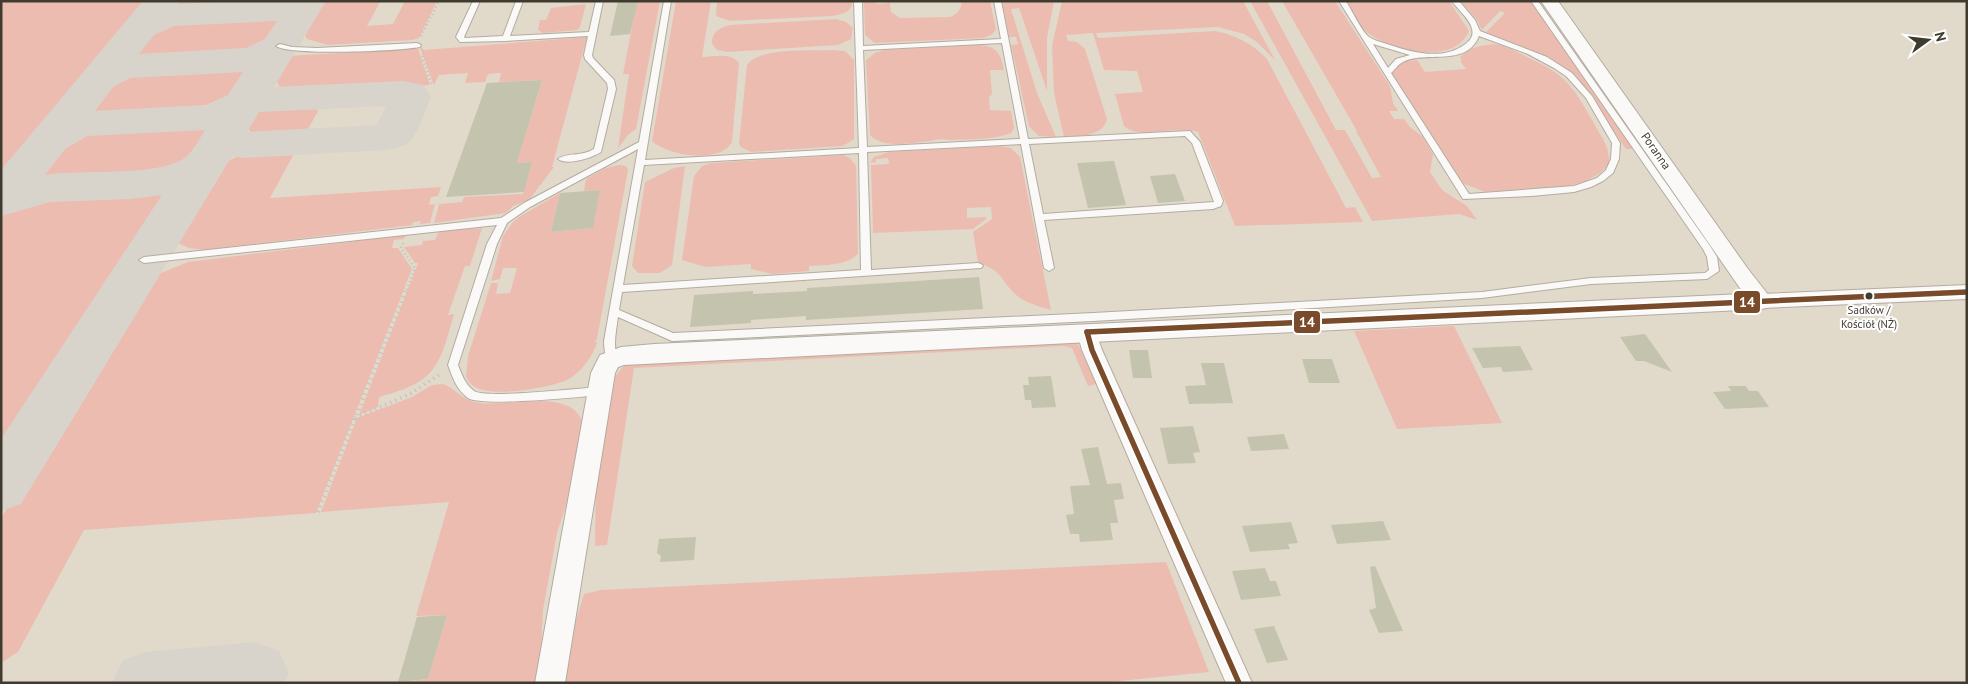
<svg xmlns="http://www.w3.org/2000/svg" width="1968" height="684" font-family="'PT Sans',sans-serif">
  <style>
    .green { fill: #edbcb0 }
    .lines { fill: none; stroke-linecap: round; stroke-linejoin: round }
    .taxiway { fill: #d9d4cb; fill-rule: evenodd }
    .building { fill: #c4c3ae }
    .service-casing { stroke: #b2aca1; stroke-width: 2 }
    .minor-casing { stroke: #b2aca1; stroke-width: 2 }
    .tertiary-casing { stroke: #b2aca1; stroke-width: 2 }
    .path-far1 { stroke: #c1beb9; stroke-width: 2.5; stroke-dasharray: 1 3; stroke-linecap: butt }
    .path { stroke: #c1beb9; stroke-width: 4; stroke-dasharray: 1 4.5; stroke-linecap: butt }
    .service { fill: #faf9f7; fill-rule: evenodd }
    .minor { fill: #faf9f7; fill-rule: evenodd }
    .tertiary { fill: #faf9f7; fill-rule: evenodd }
    .bus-1-casing { stroke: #fff; stroke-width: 9 }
    .bus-1 { stroke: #7a4b2a; stroke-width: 5.5 }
    .bus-dot { fill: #403b2f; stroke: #fff; stroke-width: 2 }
    .labels { text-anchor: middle; stroke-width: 4; stroke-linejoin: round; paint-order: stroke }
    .bus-label { font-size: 11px; fill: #403b2f; stroke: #fff }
    .street-label { font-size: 12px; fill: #403b2f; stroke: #fff }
    .line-badge { stroke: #fff; stroke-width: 2 }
    .badge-label { font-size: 14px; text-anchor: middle; font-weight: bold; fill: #fff }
  </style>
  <rect width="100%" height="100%" fill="#e1dacb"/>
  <g class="green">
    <polygon points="1,1 149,1 1,181"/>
    <polygon points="175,1 286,1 277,5 185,9"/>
    <polygon points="320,1 384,1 380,2 367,26 393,24 405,1 437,1 419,38 412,40 328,45 307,39 303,30"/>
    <polygon points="637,1 660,1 636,129 629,134 618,148 629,74 623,74"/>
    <path d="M676,1H711L702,57C715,57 730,52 739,63L732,142C721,164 668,156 652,141Z"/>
    <path d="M717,1H852C852,13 842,14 832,16L730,21L716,16Z"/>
    <path d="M864,1H875L876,4L890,3L891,12L900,18L950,17C958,14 961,9 962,1H990L996,30L991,35L983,38L875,43L865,35Z"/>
    <polygon points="1002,1 1054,1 1047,38 1047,91 1019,8 1011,9 1037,93 1056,137 1039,136 1029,126 1011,45 1018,44 1016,37 1009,37"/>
    <path d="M1062,1H1243L1275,60L1257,42L1244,34L1218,27L1096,33L1098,38L1215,31C1236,35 1253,44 1267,59L1346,208L1355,207L1363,222L1235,226L1198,132C1178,125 1138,140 1124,126L1115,94L1143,92L1137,71L1104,70L1093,33L1066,35L1068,41L1077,42L1085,49L1107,119C1103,137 1079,136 1064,137L1054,93L1052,46Z"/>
    <polygon points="1250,1 1267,1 1336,130 1345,130 1372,178 1381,177 1356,131 1357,131 1282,1 1335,1 1390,86 1393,103 1398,111 1389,111 1394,119 1404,119 1410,127 1423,137 1433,154 1430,172 1442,190 1467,206 1477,220 1459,214 1372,221"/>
    <path d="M1347,1H1449L1469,31C1455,66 1392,51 1368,33C1359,26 1353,11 1347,1Z"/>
    <polygon points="1461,1 1531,1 1633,149 1626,149 1576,75 1545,57 1487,34 1486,32 1505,13 1500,11 1482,30 1477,20"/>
    <polygon points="586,4 580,27 577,30 543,33 538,30 540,20 546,20 551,8"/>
    <polygon points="271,15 281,22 266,45 244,54 146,60 135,50 152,29 176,20"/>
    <path d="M836,19L846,22L853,28L851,39L838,45L727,52L717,50L712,44C711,32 719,28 730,25Z"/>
    <polygon points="587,37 552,167 554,167 529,200 513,206 506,213 434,223 439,204 462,202 464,197 523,194 532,162 517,163 542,80 499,82 501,73 488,74 485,82 465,83 468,73 439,75 434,85 419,45 424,50"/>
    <path d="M1493,44C1505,45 1515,51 1525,56C1568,76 1572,85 1595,125C1603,140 1610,147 1609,164L1600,173L1586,181L1568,186L1485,192L1462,183L1394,78L1392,73C1396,63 1407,61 1417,60L1425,72L1466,69L1460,61L1462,60L1460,57C1470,47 1480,46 1493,44Z"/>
    <path d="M978,45C996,45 1001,54 1004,70H990L992,94L989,97L990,110L1011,111L1014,128L1011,133C993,140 970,139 951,140C944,140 939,138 932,141C912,142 885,150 870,135L866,60L875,53L884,50Z"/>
    <polygon points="414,49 418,49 430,85 297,93 280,87 274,76 287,56"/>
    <path d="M833,50L845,51L854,60V139L843,146L751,152L741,147L739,143L747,65C760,47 811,51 833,50Z"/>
    <polygon points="236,66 247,74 231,100 206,111 101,116 91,107 110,82 136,72"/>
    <polygon points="307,103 312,105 318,111 306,133 255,136 244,125 257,105"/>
    <polygon points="197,124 209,133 190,162 164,174 51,181 40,170 62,142 91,130"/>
    <path d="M1000,146L1011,148L1020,157L1051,310C1038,306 1024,303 1014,293C999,278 1003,271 978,263L973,232L992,219L991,207L967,208V218L986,217V219L973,229L873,233L871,165L889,164L888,158L876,159V162L870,163L874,157L889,152Z"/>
    <polygon points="296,150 270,198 441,187 438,196 431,197 429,205 435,204 430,223 420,224 421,221 413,222 412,225 204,250 189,248 176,242 175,238 219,165 245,153"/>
    <path d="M843,155L850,158L856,166L858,254C845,266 825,265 809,266V271L772,274L751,269V264L705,267L682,260L694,176L702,166L711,163Z"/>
    <path d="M619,165L626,166L628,170L597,339L594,342H597C594,355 581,372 569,379C551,388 495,397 477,388C472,386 469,382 466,377L468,356L491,283H498L496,294L510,293L517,268H503L500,279L491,281L503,236L513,222L519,217L560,193L551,232L592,228L600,190L584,191L586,179L606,168Z"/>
    <polygon points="685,166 672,265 660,273 638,273 632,266 645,182 674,168"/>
    <polygon points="155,190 167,201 1,456 1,218 7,211 39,197"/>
    <path d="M482,228L470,266H465L448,315L454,314C439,368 436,382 379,397L378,407L359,415L418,263H415L404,247L422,245L423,241L435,240L439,231Z"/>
    <polygon points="406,235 404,239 394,240 392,248 398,248 412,269 316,513 84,530 18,652 1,663 1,518 148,281 156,275 188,262"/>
    <polygon points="1454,326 1502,423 1397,429 1354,331"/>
    <polygon points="1075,342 1079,346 1096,384 1088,386 1072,348 1063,346 634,368 607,545 595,546 596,480 614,378 625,364"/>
    <path d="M443,384C457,389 460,400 480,403C506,407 577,386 583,426L573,484L557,533L543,610L541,649L535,683H397L428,679L447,615L416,616L449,502L321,512L357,418L412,397L432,385Z"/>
    <polygon points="1166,562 1209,672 1100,683 564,683 574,627 584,594 601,590"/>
  </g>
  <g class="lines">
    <g class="taxiway">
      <path d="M143,1H180L178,4L230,1H326L274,87L403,81L423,85L431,97C426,109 417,138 407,144C401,147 393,148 387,150L244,158L232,156L21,504L1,511V439L162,195L130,199L50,202L1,216V170ZM277,21L265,39L246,48L139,54L154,35L174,26ZM243,72L228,95L206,105L95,111L113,87L130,78ZM386,106L377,125L247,132L259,112ZM205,130C200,138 195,148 188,155C167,178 78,169 45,175L65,149L87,136Z"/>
      <polygon points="256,642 279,651 289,673 285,683 112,683 122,661 145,652"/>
    </g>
  </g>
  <g class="building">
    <polygon points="618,1 638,1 630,34 610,36"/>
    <polygon points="542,80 517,163 532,162 524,192 446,197 487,83"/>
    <polygon points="1114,161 1126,205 1088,208 1077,163"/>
    <polygon points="1175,174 1185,201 1158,203 1150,176"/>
    <polygon points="600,190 593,228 551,232 560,193"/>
    <polygon points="979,277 983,309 806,320 806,316 751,320 751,323 690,327 694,295 753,291 753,294 807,291 807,288"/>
    <polygon points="1645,334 1672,372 1644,361 1636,361 1620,337"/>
    <polygon points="1520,346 1533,370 1503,372 1501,367 1483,368 1472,348"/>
    <polygon points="1129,350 1148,350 1152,378 1133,378"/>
    <polygon points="1302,359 1332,359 1340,383 1309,383"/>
    <polygon points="1201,363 1224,363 1233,403 1189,404 1185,386 1206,385"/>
    <polygon points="1051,376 1056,407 1032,408 1031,400 1025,400 1023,385 1029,385 1028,377"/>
    <polygon points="1728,386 1746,386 1749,391 1758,391 1769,407 1725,409 1713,392 1731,391"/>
    <polygon points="1193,426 1200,452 1193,453 1196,463 1168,464 1160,428"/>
    <polygon points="1284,434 1289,449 1251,451 1247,437"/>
    <polygon points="1098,447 1107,484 1121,483 1124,499 1114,500 1118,523 1110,523 1113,540 1080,542 1079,534 1070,534 1066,515 1074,514 1070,486 1090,485 1081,449"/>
    <polygon points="1383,521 1391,540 1337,544 1331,525"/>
    <polygon points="1291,522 1298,543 1288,544 1290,549 1250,552 1242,526"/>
    <polygon points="696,537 694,560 660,562 661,556 657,553 659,539"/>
    <polygon points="1375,566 1403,631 1379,633 1369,610 1376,608 1370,567"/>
    <polygon points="1265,568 1270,581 1276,581 1281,596 1241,600 1232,571"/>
    <polygon points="447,615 428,679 398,682 417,617"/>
    <polygon points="1274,626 1288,660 1267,663 1254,629"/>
  </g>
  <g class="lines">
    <g class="service-casing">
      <g id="service">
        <path d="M473,1H480L464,37L465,38L503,36L516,1H523L510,36L589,32L596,1H603L592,55L593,58L614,80L616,89L601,152C592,158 567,166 558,159C567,152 581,157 594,149L608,89L607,83L585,59L584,55L588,36L505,41L460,42L456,37Z"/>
        <path d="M664,1H671L645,160L859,148L854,1H862L863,46L1001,39L994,1H1001L1028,139L1190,131L1200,142L1223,201L1221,206L1213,209L1044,220L1054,268L1049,271L1044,268L1021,144L867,152L871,270L978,263L981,264L983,266L981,268L622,292L619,310L673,333L1093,313L1482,292L1591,278L1705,273L1709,270L1707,257L1703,249L1531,1H1538L1710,246L1717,257L1719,271L1707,279L1591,284L1482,298L1093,321L672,341L618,317C616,332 613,344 617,359L616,362H608C605,355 604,348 604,341L638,149L530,207L507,223L497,244L458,365C462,375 465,384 474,391C485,399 580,388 600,387L604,388L605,391L604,394L600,395C578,397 481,407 468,398C456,389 453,378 448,365L487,244L497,225L144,263L139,260L144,257L501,218L524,203L639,142ZM1002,43L1020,139L867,147L863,50ZM1185,136L1192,143L1214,202L1043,214L1029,144ZM859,153L861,270L623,285L644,165Z"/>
        <path d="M1339,1H1346C1351,9 1362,32 1369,37C1373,40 1381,42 1387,44C1410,52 1442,61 1464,45C1470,41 1474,36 1472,29C1470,19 1458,10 1452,1H1459L1475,20L1480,31L1547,57L1572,73L1592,96L1620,143L1619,159L1613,173L1603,181L1591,187L1574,192L1532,196L1463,199ZM1479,36L1528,54L1554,68L1566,76L1586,98L1612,143L1611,159L1606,170L1597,178L1574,186L1469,194L1391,73C1395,70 1398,64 1403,62C1426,50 1466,68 1479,36ZM1373,44L1410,55L1396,59L1388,68Z"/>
        <path d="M417,43L421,45L420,47C398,51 291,56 276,46L280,44L292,47L317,48Z"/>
      </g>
    </g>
    <g class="minor-casing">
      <g id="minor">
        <polygon points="1967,285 1967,299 1762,308 1755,306 1752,301 1755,296 1762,294"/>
        <polygon points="1087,325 1094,327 1102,350 1252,683 1226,683 1082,350 1077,332 1080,327"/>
      </g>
    </g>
    <g class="tertiary-casing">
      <polygon id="tertiary" points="1541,1 1558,1 1748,269 1773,301 1770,307 1762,309 624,365 618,367 615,373 565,683 535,683 591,373 600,355 621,347 654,344 1744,294"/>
    </g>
    <g class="path-far1">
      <polyline points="421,36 439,1"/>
      <polyline points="422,56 432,85"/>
      <polyline points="403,243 401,248 415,268 406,291"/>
    </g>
    <g class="path">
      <polyline points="355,418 410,394 442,373"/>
      <polyline points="318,512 406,290"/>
    </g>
    <use href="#service" class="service"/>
    <use href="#minor" class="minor"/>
    <use href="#tertiary" class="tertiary"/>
    <g class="bus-1-casing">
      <g id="bus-1">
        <polyline points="1087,332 1967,292"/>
        <polyline points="1087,332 1092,350 1239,683"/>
      </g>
    </g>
    <use href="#bus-1" class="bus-1"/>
  </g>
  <circle class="bus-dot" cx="1869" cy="296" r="4.5"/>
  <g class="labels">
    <g class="bus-label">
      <text x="1869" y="314">Sadków /<tspan x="1869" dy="14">Kościół (NŻ)</tspan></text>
    </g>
    <g class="street-label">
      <text transform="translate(1656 151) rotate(55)" y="4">Poranna</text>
    </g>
  </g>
  <g class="line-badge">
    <rect x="1733" y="290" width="28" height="24" rx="5" fill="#7a4b2a"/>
    <rect x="1293" y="310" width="28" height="24" rx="5" fill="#7a4b2a"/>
  </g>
  <g class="badge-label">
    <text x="1747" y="307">14</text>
    <text x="1307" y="327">14</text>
  </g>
  <rect width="1968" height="684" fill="none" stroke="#403b2f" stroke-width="5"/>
  <g transform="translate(1928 40) rotate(75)" stroke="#ffffff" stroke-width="4" paint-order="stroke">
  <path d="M0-4L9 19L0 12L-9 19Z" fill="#403b2f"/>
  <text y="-8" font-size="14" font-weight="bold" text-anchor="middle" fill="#403b2f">N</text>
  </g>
</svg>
